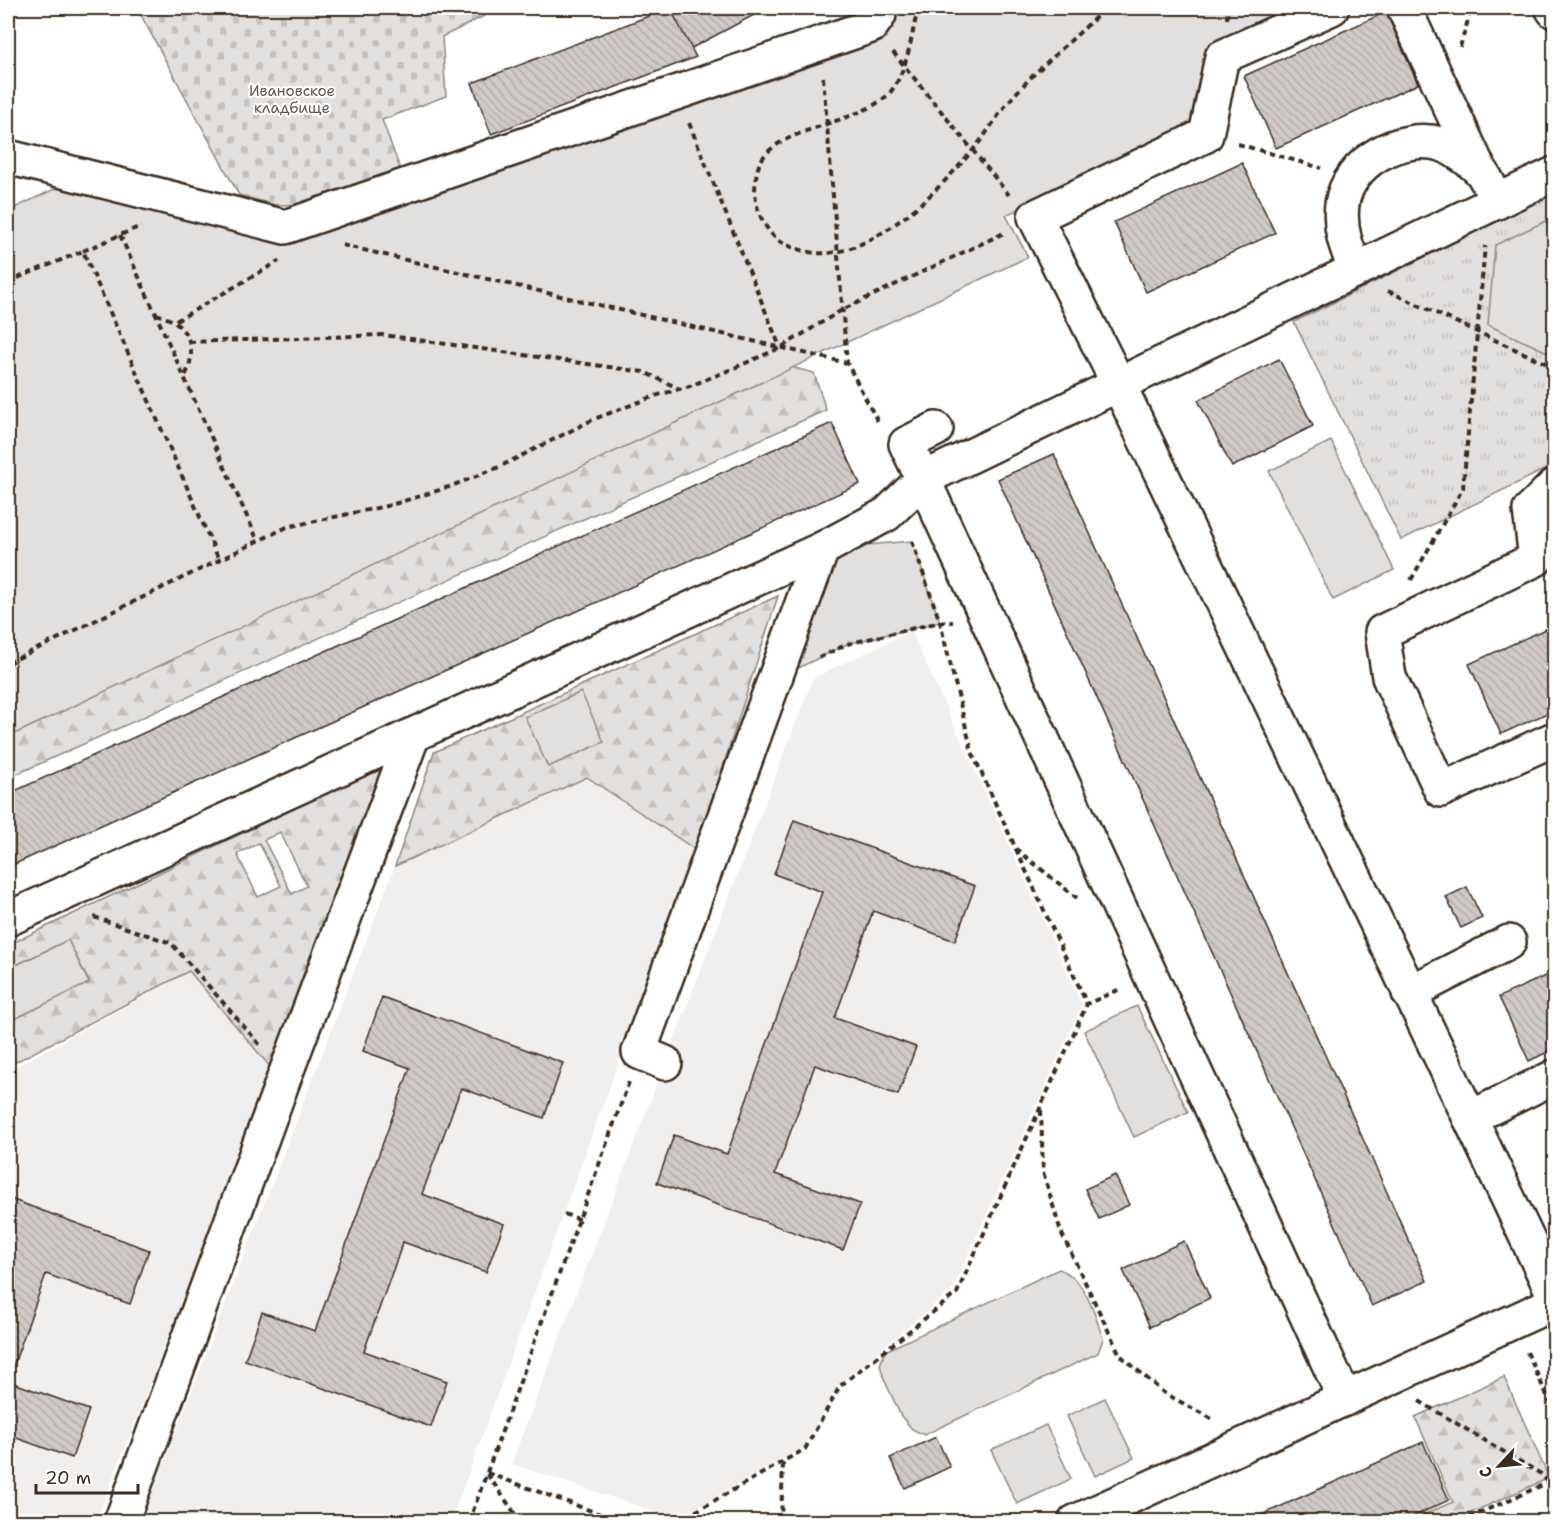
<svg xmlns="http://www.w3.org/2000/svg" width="1562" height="1529" font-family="'Shantell Sans',sans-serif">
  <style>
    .built { fill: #f1efee }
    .grass { fill: url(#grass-tufts); stroke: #8e857e; stroke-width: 1.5 }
    .forest { fill: url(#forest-firs); stroke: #8e857e; stroke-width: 1.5; fill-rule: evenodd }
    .cemetery { fill: url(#cemetery-stones); stroke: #8e857e; stroke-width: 1.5 }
    .park { fill: #e2e0de; stroke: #8e857e; stroke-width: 1.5 }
    .building { fill: url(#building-back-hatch); stroke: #3b2a1e; stroke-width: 1.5 }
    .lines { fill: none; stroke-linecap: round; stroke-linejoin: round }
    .minor-casing { stroke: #3b2a1e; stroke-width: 38 }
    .major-casing { stroke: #3b2a1e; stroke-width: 38 }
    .path { stroke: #3b2a1e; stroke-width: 4; stroke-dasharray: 6 4.5; stroke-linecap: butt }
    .minor { stroke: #fff; stroke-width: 33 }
    .major { stroke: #fff; stroke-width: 33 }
    .labels { text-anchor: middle; stroke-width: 4.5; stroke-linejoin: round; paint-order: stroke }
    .park-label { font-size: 15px; fill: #65584e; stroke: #fff }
  </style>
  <defs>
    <pattern id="grass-tufts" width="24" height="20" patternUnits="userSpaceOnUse" patternTransform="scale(1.5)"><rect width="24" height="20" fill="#e2e0de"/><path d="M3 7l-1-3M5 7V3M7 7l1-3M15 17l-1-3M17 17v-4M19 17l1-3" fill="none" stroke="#c3c0be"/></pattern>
    <pattern id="forest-firs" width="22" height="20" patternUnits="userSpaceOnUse" patternTransform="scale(1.5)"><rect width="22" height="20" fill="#e2e0de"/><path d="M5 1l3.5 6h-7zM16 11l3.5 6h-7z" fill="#c3c0be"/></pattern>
    <pattern id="cemetery-stones" width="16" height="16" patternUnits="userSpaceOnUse" patternTransform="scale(1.5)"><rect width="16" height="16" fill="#e2e0de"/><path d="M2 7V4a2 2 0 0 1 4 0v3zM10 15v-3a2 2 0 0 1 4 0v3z" fill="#c3c0be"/></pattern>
    <pattern id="building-back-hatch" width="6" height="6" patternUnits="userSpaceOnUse" patternTransform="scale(1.5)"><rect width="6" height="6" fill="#cfcac7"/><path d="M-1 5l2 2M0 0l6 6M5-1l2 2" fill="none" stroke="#b3aeaa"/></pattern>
  </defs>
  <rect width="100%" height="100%" fill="#fff"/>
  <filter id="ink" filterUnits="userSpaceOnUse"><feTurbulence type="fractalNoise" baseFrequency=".0167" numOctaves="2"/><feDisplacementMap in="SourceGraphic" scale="12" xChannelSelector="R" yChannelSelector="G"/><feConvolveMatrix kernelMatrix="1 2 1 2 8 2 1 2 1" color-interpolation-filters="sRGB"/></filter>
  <g filter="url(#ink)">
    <g class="built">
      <polygon points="911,631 1082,1005 952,1290 839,1384 803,1447 677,1519 511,1464 813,678"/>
      <polygon points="587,777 696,850 451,1521 141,1522 395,866"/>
      <polygon points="190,971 273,1070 96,1521 8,1522 8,1071"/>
    </g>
    <polygon class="grass" points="1554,193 1554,465 1401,540 1294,322"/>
    <g class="forest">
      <polygon points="761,359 814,373 826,410 8,778 8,674"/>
      <polygon points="778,596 696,850 587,777 395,866 434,752"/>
      <path d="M389,763L273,1070L189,971L8,1066V1022L89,982L68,940L8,969V945ZM280,832L307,886L292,894L264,840ZM259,843L281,886L258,897L237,854Z"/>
      <polygon points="1504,1377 1549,1478 1453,1521 1409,1521 1453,1502 1415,1417"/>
    </g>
    <polygon class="cemetery" points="137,8 500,8 442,37 446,96 382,120 402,174 313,204 275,205 239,195"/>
    <g class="park">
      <polygon points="879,8 1295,8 1209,51 1198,123 1006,215 1028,257 8,737 8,211 65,184 284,229"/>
      <polygon points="1546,221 1554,238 1554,355 1488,325 1495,245"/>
      <polygon points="1331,441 1394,570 1333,600 1269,471"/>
      <polygon points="912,541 940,622 847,644 774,680 822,549"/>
      <polygon points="581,692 604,742 548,767 525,717"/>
      <polygon points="68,940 89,983 8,1022 8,969"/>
      <polygon points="1137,1006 1188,1112 1134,1137 1084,1031"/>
      <path d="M1059,1269C1085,1278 1095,1314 1103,1339L1098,1353L924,1435L912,1429L901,1416L884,1379L880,1365L885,1351Z"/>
      <polygon points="1105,1398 1134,1458 1095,1476 1067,1416"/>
      <polygon points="1046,1425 1071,1479 1017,1504 991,1450"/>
    </g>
    <g class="building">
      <polygon points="669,8 767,8 690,49"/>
      <polygon points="670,8 696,57 491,134 472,83"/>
      <polygon points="1386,12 1418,84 1276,148 1244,76"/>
      <polygon points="1242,163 1275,233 1146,292 1114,222"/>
      <polygon points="1279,359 1313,426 1232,467 1198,400"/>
      <polygon points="832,423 860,484 8,867 8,794"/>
      <polygon points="1054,454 1427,1281 1372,1306 998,479"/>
      <polygon points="1554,625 1554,710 1501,734 1469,664"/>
      <polygon points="794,820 975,886 955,941 873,911 835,1018 916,1047 898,1095 815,1065 775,1174 860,1204 843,1250 657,1183 674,1135 727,1154 822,892 774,874"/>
      <polygon points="1467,887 1482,918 1461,928 1446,897"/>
      <polygon points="1554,972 1554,1049 1529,1061 1499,997"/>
      <polygon points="382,997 563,1063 544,1118 461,1088 422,1194 504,1224 486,1272 403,1242 364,1351 447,1381 431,1427 245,1360 262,1312 315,1331 410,1068 363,1051"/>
      <polygon points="1115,1175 1129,1205 1099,1219 1085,1189"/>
      <polygon points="8,1198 149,1250 130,1304 46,1274 8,1381 89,1410 72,1458 8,1435"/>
      <polygon points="1184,1241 1210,1298 1150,1327 1123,1270"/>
      <polygon points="936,1437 950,1467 905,1488 890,1458"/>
      <polygon points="1423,1442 1449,1500 1402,1522 1246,1522"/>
    </g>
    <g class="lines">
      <g class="minor-casing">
        <g id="minor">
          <polyline points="1332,8 1222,57 1206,135 1035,217 1118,383 1470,1118 1554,1077"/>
          <polyline points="1404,8 1479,169"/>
          <polyline points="8,157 285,227 871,26 879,15 874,8"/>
          <path d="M1356,270C1346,247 1339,229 1342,204C1348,161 1402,133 1441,144C1452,147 1472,162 1480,170C1487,178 1492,192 1497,202"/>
          <polyline points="1554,486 1530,510 1536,559 1382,632 1389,677 1441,790 1554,739"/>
          <polyline points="8,919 822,549 887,514 923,479 906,444 936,429"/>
          <polyline points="1409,993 1509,942"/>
          <polyline points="665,1063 639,1052 822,549"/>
          <polyline points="1470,1118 1554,1295"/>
          <polyline points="1345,1399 923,479 1554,174"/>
          <polyline points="121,1522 284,1078 413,735"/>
          <polyline points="1075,1522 1554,1303"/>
        </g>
      </g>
      <g class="major-casing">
        <polyline id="major" points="1552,8 1554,11"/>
      </g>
      <g class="path">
        <path d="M918,8C912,33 908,68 892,90C865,126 770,125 758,168C752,191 755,213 770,232C778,243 789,246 801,250C862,270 937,192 973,150C987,134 997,115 1011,99C1039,66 1075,39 1105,8"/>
        <polyline points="1227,19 1228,8"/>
        <polyline points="1460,47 1471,10"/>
        <polyline points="893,52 1009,195"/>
        <polyline points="823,77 847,363 879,424"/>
        <polyline points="689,123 780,347"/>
        <polyline points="1238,144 1321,168"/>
        <polyline points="120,235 258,541"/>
        <polyline points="342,245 847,363"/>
        <polyline points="83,251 141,226"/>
        <polyline points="8,282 83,251 219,560"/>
        <polyline points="1388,291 1554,367"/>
        <path d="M156,314C186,322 200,347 185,376"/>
        <polyline points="176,321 279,261"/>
        <polyline points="189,342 383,335 644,372 680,389"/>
        <polyline points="912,541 940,622 972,752 1016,849 1077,898"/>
        <polyline points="1411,580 1463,488 1485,246"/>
        <polyline points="819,658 847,644 940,622 953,622"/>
        <polyline points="8,663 287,527 391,505 449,487 499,467 594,419 655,396 690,386 732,369 780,348 842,310 1006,232"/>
        <polyline points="1016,849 1087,1004"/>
        <polyline points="94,917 171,943 261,1046"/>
        <polyline points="1041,1110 1043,1172 1061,1232 1120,1355 1164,1393 1214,1420"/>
        <polyline points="564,1214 579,1219"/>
        <polyline points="1527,1352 1554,1411"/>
        <polyline points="1419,1401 1541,1474 1554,1488"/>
        <polyline points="487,1473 622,1522"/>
        <polyline points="487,1474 521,1522"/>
        <polyline points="469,1522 629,1082"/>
        <polyline points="677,1522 805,1449 840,1386 957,1293 1087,1004 1120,989"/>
        <polyline points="781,1522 783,1462"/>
        <polyline points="1459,1522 1554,1480"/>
      </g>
      <use href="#minor" class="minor"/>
      <use href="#major" class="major"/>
    </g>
  </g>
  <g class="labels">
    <g class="park-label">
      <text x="292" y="96">Ивановское<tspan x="292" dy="17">кладбище</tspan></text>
    </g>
  </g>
  <rect width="1562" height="1529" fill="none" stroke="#fff" stroke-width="30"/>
  <rect x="15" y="15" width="1532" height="1499" fill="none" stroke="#3b2a1e" stroke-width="2" filter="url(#ink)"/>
  <g transform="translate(1499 1466) rotate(244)" stroke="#ffffff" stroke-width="4.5" paint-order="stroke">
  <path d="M0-4.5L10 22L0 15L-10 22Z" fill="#3b2a1e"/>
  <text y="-9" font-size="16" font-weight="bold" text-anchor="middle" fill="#3b2a1e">С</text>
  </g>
  <path d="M36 1484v9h102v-9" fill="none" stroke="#3b2a1e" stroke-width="3"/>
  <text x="45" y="1484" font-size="18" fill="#3b2a1e" stroke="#ffffff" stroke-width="4.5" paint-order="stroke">20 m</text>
</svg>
